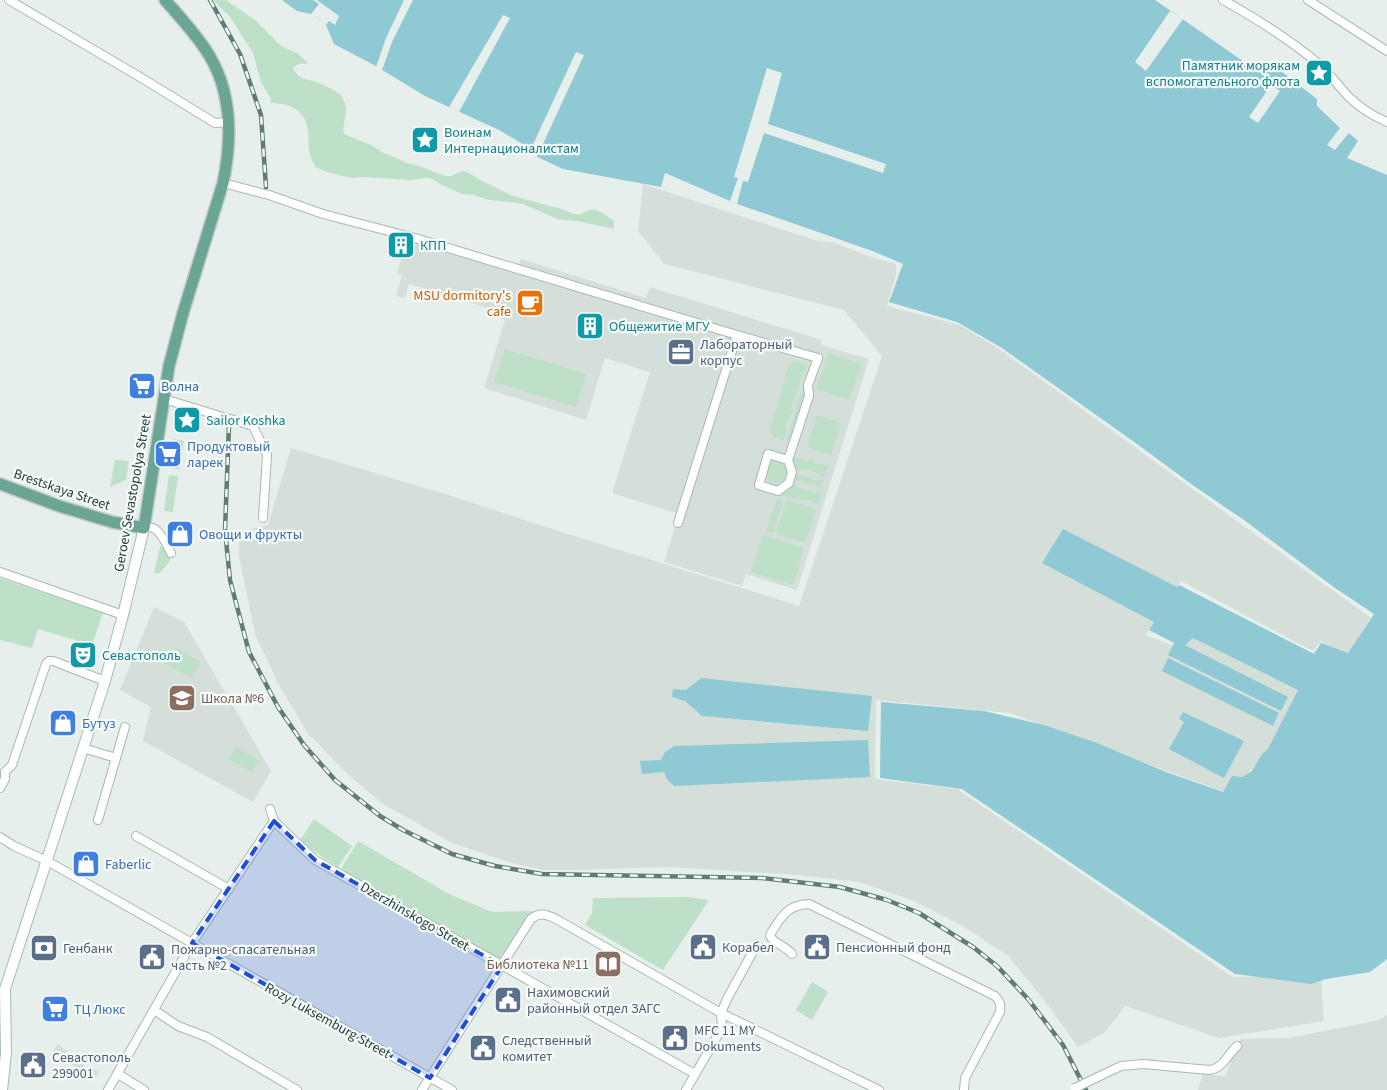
<svg xmlns="http://www.w3.org/2000/svg" width="1387" height="1090" font-family="'Source Sans 3',sans-serif">
  <style>
    .built { fill: #d4dfda }
    .green { fill: #bfe0c8 }
    .water { fill: #8ec9d4 }
    .pier { fill: #e6efeb }
    .lines { fill: none; stroke-linecap: round; stroke-linejoin: round }
    .street-casing { stroke: #a8b8b2; stroke-width: 10 }
    .secondary-casing { stroke: #a4bbb3; stroke-width: 12 }
    .primary-casing { stroke: #c2cac8; stroke-width: 14 }
    .street { stroke: #fff; stroke-width: 8 }
    .secondary { stroke: #fff; stroke-width: 10 }
    .primary { stroke: #6aa596; stroke-width: 11 }
    .rail-casing { stroke: #5f7d75; stroke-width: 4.5 }
    .rail { stroke: #f7fbf9; stroke-width: 2.5; stroke-dasharray: 8; stroke-linecap: butt }
    .street-bridge-casing { stroke: #a8b8b2; stroke-width: 10; stroke-linecap: butt }
    .street-bridge { stroke: #fff; stroke-width: 8 }
    .marked { fill: #1d4ed8; fill-opacity: 0.2; stroke: #1d4ed8; stroke-width: 4; stroke-dasharray: 10 6; stroke-linejoin: round }
    .labels { text-anchor: middle; stroke-width: 4.5; stroke-linejoin: round; paint-order: stroke }
    .culture-label { font-size: 14px; fill: #0d838f; stroke: #f7fbf9; text-anchor: start }
    .food-label { font-size: 14px; fill: #c56008; stroke: #f7fbf9; text-anchor: end }
    .service-label { font-size: 14px; fill: #4e5e75; stroke: #f7fbf9; text-anchor: start }
    .shop-label { font-size: 14px; fill: #366cbe; stroke: #f7fbf9; text-anchor: start }
    .street-label { font-size: 14px; fill: #24423a; stroke: #f7fbf9 }
    .education-label { font-size: 14px; fill: #785e54; stroke: #f7fbf9; text-anchor: start }
  </style>
  <rect width="100%" height="100%" fill="#e6efeb"/>
  <g class="built">
    <polygon points="643,184 818,241 832,242 877,259 896,264 896,275 887,306 960,325 999,349 1371,618 1345,657 1321,641 1313,651 1181,581 1145,635 1179,648 1189,634 1299,687 1271,751 1227,793 1010,713 876,700 875,779 957,789 1233,977 1321,976 1324,1021 1219,1038 1125,1006 1104,1033 1078,1047 1041,996 1008,956 963,926 916,902 860,882 798,875 670,867 573,870 543,870 508,862 452,843 383,804 344,771 307,732 278,683 255,634 239,556 239,532 268,525 291,448 448,495 565,533 799,606 882,356 844,310 664,264 638,231"/>
    <polygon points="407,239 516,273 521,259 646,298 650,287 822,340 821,345 869,359 797,590 746,574 742,586 664,562 679,514 612,493 650,372 605,358 586,420 484,388 505,320 487,314 488,308 409,284 405,298 396,296 402,275 397,273"/>
    <polygon points="154,607 184,622 271,771 253,802 143,741 151,707 120,690"/>
    <polygon points="1387,1015 1387,1090 1198,1090 1203,1073 1225,1077 1240,1039 1288,1038 1380,1020"/>
    <polygon points="58,1044 67,1051 66,1054 73,1058 74,1056 84,1063 83,1065 92,1071 94,1069 99,1072 94,1079 53,1052"/>
  </g>
  <g class="green">
    <path d="M213,0H226L255,20L281,46L299,54L308,64C301,63 297,63 293,69C301,81 305,78 317,82C320,83 340,93 341,95C343,97 345,104 346,107C347,116 342,125 344,134L373,146L382,152L392,156L407,163L419,166L445,176H451L462,171L467,172L482,181L513,196L553,207C562,207 568,213 576,214C582,215 584,212 588,210C598,207 606,216 614,221V229L577,221L560,220L523,204L511,202L489,200L474,195L462,194L442,185L433,179L427,178L411,180L364,177L352,178L330,173L315,167C313,162 310,156 309,151C308,145 309,138 308,131C306,111 290,103 271,103L270,97L261,82L253,53L230,17Z"/>
    <polygon points="505,349 586,374 576,407 494,382"/>
    <polygon points="828,353 862,364 849,400 816,389"/>
    <path d="M794,361L807,364L804,373H802L797,396H795L791,409L793,410L789,422L787,421L785,430L787,431L784,440C777,438 770,437 770,429L788,369L792,362Z"/>
    <polygon points="809,366 810,369 804,387 805,394 790,442 786,441"/>
    <polygon points="817,415 841,423 831,455 807,447"/>
    <polygon points="173,439 184,441 179,469 168,468"/>
    <polygon points="791,456 804,459 804,461 808,462 809,460 815,461 814,463 828,465 825,477 818,475 818,473 801,469 800,471 796,469"/>
    <polygon points="115,460 129,461 126,480 110,487"/>
    <circle cx="776" cy="472" r="11"/>
    <polygon points="796,474 800,475 800,476 812,478 812,480 818,481 819,479 823,480 821,488 817,486 817,485 811,483 810,485 805,483 805,482 794,480"/>
    <polygon points="169,475 178,476 173,512 164,511"/>
    <polygon points="792,485 798,486 798,488 815,492 816,491 822,493 819,505 807,500 806,501 800,500 800,498 796,497 795,499 779,495 790,488"/>
    <polygon points="777,498 783,500 773,533 766,531"/>
    <polygon points="787,500 816,509 805,543 776,534"/>
    <polygon points="762,535 804,548 793,585 751,572"/>
    <polygon points="160,547 164,547 169,554 171,559 160,573 154,573"/>
    <polygon points="0,578 103,613 92,645 38,629 32,648 0,640"/>
    <polygon points="176,647 200,662 191,678 166,664"/>
    <polygon points="236,747 259,760 252,772 229,759"/>
    <polygon points="314,819 352,846 338,867 299,842"/>
    <polygon points="358,841 449,894 492,912 533,911 501,964 341,869"/>
    <polygon points="687,897 709,900 663,970 585,925 592,913 593,898"/>
    <polygon points="812,982 828,992 812,1020 796,1010"/>
  </g>
  <g class="water">
    <polygon points="282,0 1155,0 1260,73 1268,61 1317,99 1317,106 1340,128 1327,145 1335,150 1349,133 1358,141 1347,158 1387,175 1387,959 1370,972 1326,979 1311,984 1235,974 962,789 880,778 881,702 984,711 1044,725 1097,743 1166,772 1223,792 1232,776 1242,777 1252,771 1262,754 1268,749 1298,690 1193,638 1185,645 1288,697 1281,711 1168,655 1174,643 1149,630 1154,622 1042,563 1063,529 1177,587 1179,585 1314,654 1321,643 1348,653 1374,614 1335,588 1244,520 1194,486 1137,444 1002,348 957,322 889,302 903,264 875,252 824,234 737,204 665,173 661,187 563,169 529,153 521,143 499,130 425,96 374,65 334,44 326,25 311,14 297,11"/>
    <polygon points="1168,658 1279,713 1273,726 1162,671"/>
    <polygon points="701,678 872,696 868,731 702,716 685,701 672,697 673,689 686,690"/>
    <polygon points="1183,712 1244,741 1224,778 1169,749 1184,722 1179,719"/>
    <polygon points="868,740 870,777 674,786 667,779 664,772 642,774 640,761 661,760 665,752 674,746"/>
  </g>
  <g class="pier">
    <polygon points="313,0 317,0 339,16 335,25 329,21 326,25 311,14 319,4"/>
    <polygon points="404,0 413,0 392,42 382,70 376,67 386,38"/>
    <polygon points="1170,11 1183,19 1146,71 1135,62"/>
    <polygon points="503,15 510,18 459,112 449,107"/>
    <polygon points="576,52 584,55 537,157 529,153"/>
    <polygon points="767,68 782,73 768,124 886,164 883,173 764,133 748,182 743,181 737,204 730,201 738,178 734,177"/>
    <polygon points="1271,85 1280,91 1258,123 1249,117"/>
  </g>
  <g class="lines">
    <g class="street-casing">
      <g id="street">
        <polyline points="9,0 140,77 215,123 229,122"/>
        <path d="M1223,0C1257,19 1291,40 1321,66C1331,75 1339,87 1349,97C1360,108 1373,116 1387,122"/>
        <polyline points="1308,0 1387,51"/>
        <polyline points="223,183 269,195 323,214 415,238 737,335 818,358 808,385 809,396 788,460 792,472 789,483 778,491 759,485 768,454 788,460"/>
        <polyline points="164,399 253,426 267,455 263,518"/>
        <polyline points="678,523 737,335"/>
        <path d="M144,528C145,528 152,527 153,528C160,530 168,547 171,553"/>
        <polyline points="0,572 123,615"/>
        <polyline points="83,748 116,758"/>
        <polyline points="5,772 12,765 46,664 49,661 53,661 105,681"/>
        <polyline points="0,788 5,779 5,772"/>
        <polyline points="98,820 125,727"/>
        <polyline points="274,821 315,860 695,1074"/>
        <polyline points="136,836 229,889"/>
        <polyline points="0,837 14,846 47,861 452,1090"/>
        <path d="M792,954C786,946 774,944 770,936L771,933C782,916 787,905 809,904L995,996C1000,1001 1001,1005 1000,1012L965,1078L964,1090"/>
        <polyline points="154,1010 178,1026 207,1037 297,1090"/>
        <polyline points="118,1074 144,1090"/>
        <path d="M1102,1075L1121,1066L1143,1064L1209,1070C1223,1069 1227,1055 1237,1046"/>
        <polyline points="108,1090 192,943 274,821 270,809"/>
        <path d="M422,1090L531,919C539,912 546,914 556,919L721,1013L879,1090"/>
        <polyline points="686,1090 722,1028 721,1013 727,999 757,944"/>
      </g>
    </g>
    <g class="secondary-casing">
      <polyline id="secondary" points="2,1090 6,1053 5,989 105,681 123,615 144,528"/>
    </g>
    <g class="primary-casing">
      <path id="primary" d="M0,484L59,506L112,522L144,528L169,366L183,313L223,183C232,140 232,93 209,55C197,35 180,17 165,0"/>
    </g>
    <use href="#street" class="street"/>
    <use href="#secondary" class="secondary"/>
    <use href="#primary" class="primary"/>
    <g class="rail-casing">
      <g id="rail">
        <polyline points="210,0 240,54 261,115 266,187"/>
        <polyline points="229,425 225,530 230,580 249,652 278,707 304,745 335,780 380,816 403,830 452,854 495,866 542,874 762,878 840,887 887,900 919,913 973,947 997,966 1028,999 1063,1045 1086,1090"/>
      </g>
    </g>
    <use href="#rail" class="rail"/>
    <g class="street-bridge-casing">
      <polyline id="street-bridge" points="1075,1088 1102,1075"/>
    </g>
    <use href="#street-bridge" class="street-bridge"/>
  </g>
  <path class="marked" d="M274,821L315,860L502,966L430,1078L192,943Z"/>
  <defs>
    <g id="sight-square" transform="scale(1.4375)"><rect x="-9" y="-9" width="18" height="18" rx="4" fill="#0f9aa8" stroke="#f7fbf9"/><path d="M0-6L1.8-2.2L6-1.7L2.9 1.2L3.7 5.4L0 3.3L-3.7 5.4L-2.9 1.2L-6-1.7L-1.8-2.2Z" fill="#fff"/></g>
    <g id="building-square" transform="scale(1.4375)"><rect x="-9" y="-9" width="18" height="18" rx="4" fill="#0f9aa8" stroke="#f7fbf9"/><path d="M-4-6H4V6H1V3H-1V6H-4ZM-2.5-4.3h1.7v1.8h-1.7ZM.8-4.3h1.7v1.8H.8ZM-2.5-1h1.7V.8h-1.7ZM.8-1h1.7V.8H.8Z" fill="#fff"/></g>
    <g id="cafe-square" transform="scale(1.4375)"><rect x="-9" y="-9" width="18" height="18" rx="4" fill="#e8710a" stroke="#f7fbf9"/><path d="M-5.5-4.5H6V0H3Q3 3.5 0 3.5H-2.5Q-5.5 3.5-5.5 0ZM3-3.2v2h1.7v-2ZM-6 4.5H4V6H-6Z" fill="#fff"/></g>
    <g id="office-square" transform="scale(1.4375)"><rect x="-9" y="-9" width="18" height="18" rx="4" fill="#5c6f8a" stroke="#f7fbf9"/><path d="M-6-3h4V-5.5h4V-3h4V5H-6ZM-1-4.5V-3h2v-1.5ZM-6 0V1H6V0Z" fill="#fff"/></g>
    <g id="supermarket-square" transform="scale(1.4375)"><rect x="-9" y="-9" width="18" height="18" rx="4" fill="#3f7fe0" stroke="#f7fbf9"/><path d="M-6-5.5h2.5l.6 2H6L4.5 2H-2.5L-4.4-4H-6ZM-1.5 3.2a1.3 1.3 0 1 0 .1 0ZM3 3.2a1.3 1.3 0 1 0 .1 0Z" fill="#fff"/></g>
    <g id="shop-square" transform="scale(1.4375)"><rect x="-9" y="-9" width="18" height="18" rx="4" fill="#3f7fe0" stroke="#f7fbf9"/><path d="M-5-2.5h2.3a2.7 3.5 0 0 1 5.4 0H5L5.5 6h-11ZM-1.5-2.5h3a1.5 2.3 0 0 0-3 0Z" fill="#fff"/></g>
    <g id="theatre-square" transform="scale(1.4375)"><rect x="-9" y="-9" width="18" height="18" rx="4" fill="#0f9aa8" stroke="#f7fbf9"/><path d="M-5-5.5Q0-4 5-5.5V0Q5 5 0 6Q-5 5-5 0ZM-3.3-2.5H-1v1.5H-3.3ZM1-2.5H3.3v1.5H1ZM-2.8 1Q0 5.5 2.8 1Z" fill="#fff"/></g>
    <g id="school-square" transform="scale(1.4375)"><rect x="-9" y="-9" width="18" height="18" rx="4" fill="#8d6e63" stroke="#f7fbf9"/><path d="M0-5L7-2L0 1L-7-2ZM-4 1L0 2.5L4 1V4Q0 6-4 4Z" fill="#fff"/></g>
    <g id="civic-square" transform="scale(1.4375)"><rect x="-9" y="-9" width="18" height="18" rx="4" fill="#5c6f8a" stroke="#f7fbf9"/><path d="M-.6-6.5H3V-4.5H.6V-3L4-1V1h2V6H-6V1h2V-1L-.6-3ZM-1.2 2.5V6h2.4V2.5Z" fill="#fff"/></g>
    <g id="bank-square" transform="scale(1.4375)"><rect x="-9" y="-9" width="18" height="18" rx="4" fill="#5c6f8a" stroke="#f7fbf9"/><path d="M-6-4H6V4H-6ZM0-2.3a2.3 2.3 0 1 0 0 4.6a2.3 2.3 0 1 0 0-4.6Z" fill="#fff"/></g>
    <g id="library-square" transform="scale(1.4375)"><rect x="-9" y="-9" width="18" height="18" rx="4" fill="#8d6e63" stroke="#f7fbf9"/><path d="M-6-4Q-3-5.5-.7-3.5V5Q-3 3-6 4ZM6-4Q3-5.5 .7-3.5V5Q3 3 6 4Z" fill="#fff"/></g>
  </defs>
  <g fill-rule="evenodd">
    <use href="#sight-square" x="1319" y="73"/>
    <use href="#sight-square" x="425" y="140"/>
    <use href="#building-square" x="401" y="245"/>
    <use href="#cafe-square" x="530" y="303"/>
    <use href="#building-square" x="590" y="326"/>
    <use href="#office-square" x="681" y="352"/>
    <use href="#supermarket-square" x="142" y="386"/>
    <use href="#sight-square" x="187" y="420"/>
    <use href="#supermarket-square" x="168" y="454"/>
    <use href="#shop-square" x="180" y="534"/>
    <use href="#theatre-square" x="83" y="655"/>
    <use href="#school-square" x="182" y="698"/>
    <use href="#shop-square" x="63" y="723"/>
    <use href="#shop-square" x="86" y="864"/>
    <use href="#civic-square" x="703" y="947"/>
    <use href="#civic-square" x="817" y="947"/>
    <use href="#bank-square" x="44" y="948"/>
    <use href="#civic-square" x="152" y="957"/>
    <use href="#library-square" x="608" y="964"/>
    <use href="#civic-square" x="508" y="1000"/>
    <use href="#supermarket-square" x="55" y="1009"/>
    <use href="#civic-square" x="675" y="1038"/>
    <use href="#civic-square" x="483" y="1048"/>
    <use href="#civic-square" x="33" y="1065"/>
  </g>
  <g class="labels">
    <g class="culture-label">
      <text x="1300" y="70" text-anchor="end">Памятник морякам<tspan x="1300" dy="16">вспомогательного флота</tspan></text>
      <text x="444" y="137">Воинам<tspan x="444" dy="16">Интернационалистам</tspan></text>
      <text x="420" y="250">КПП</text>
      <text x="609" y="331">Общежитие МГУ</text>
      <text x="206" y="425">Sailor Koshka</text>
      <text x="102" y="660">Севастополь</text>
    </g>
    <g class="food-label">
      <text x="511" y="300">MSU dormitory's<tspan x="511" dy="16">cafe</tspan></text>
    </g>
    <g class="service-label">
      <text x="700" y="349">Лабораторный<tspan x="700" dy="16">корпус</tspan></text>
      <text x="722" y="952">Корабел</text>
      <text x="836" y="952">Пенсионный фонд</text>
      <text x="63" y="953">Генбанк</text>
      <text x="171" y="954">Пожарно-спасательная<tspan x="171" dy="16">часть №2</tspan></text>
      <text x="527" y="997">Нахимовский<tspan x="527" dy="16">районный отдел ЗАГС</tspan></text>
      <text x="694" y="1035">MFC 11 MY<tspan x="694" dy="16">Dokuments</tspan></text>
      <text x="502" y="1045">Следственный<tspan x="502" dy="16">комитет</tspan></text>
      <text x="52" y="1062">Севастополь<tspan x="52" dy="16">299001</tspan></text>
    </g>
    <g class="shop-label">
      <text x="161" y="391">Волна</text>
      <text x="187" y="451">Продуктовый<tspan x="187" dy="16">ларек</tspan></text>
      <text x="199" y="539">Овощи и фрукты</text>
      <text x="82" y="728">Бутуз</text>
      <text x="105" y="869">Faberlic</text>
      <text x="74" y="1014">ТЦ Люкс</text>
    </g>
    <g class="street-label">
      <text transform="translate(62 489) rotate(19)" y="5">Brestskaya Street</text>
      <text transform="translate(132 493) rotate(-80)" y="5">Geroev Sevastopolya Street</text>
      <text transform="translate(415 916) rotate(30)" y="5">Dzerzhinskogo Street</text>
      <text transform="translate(328 1020) rotate(29)" y="5">Rozy Luksemburg Street</text>
    </g>
    <g class="education-label">
      <text x="201" y="703">Школа №6</text>
      <text x="589" y="969" text-anchor="end">Библиотека №11</text>
    </g>
  </g>
</svg>
